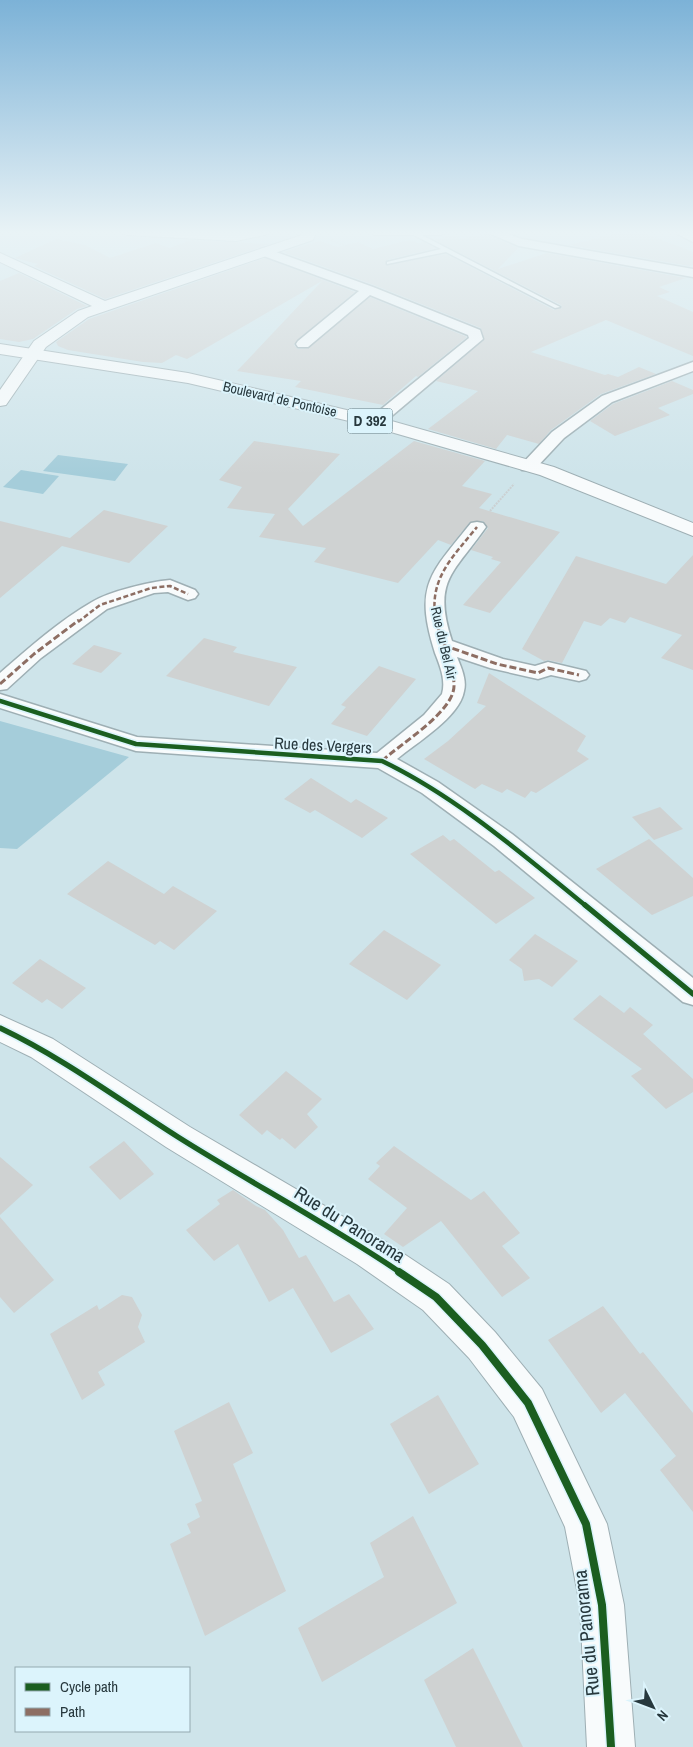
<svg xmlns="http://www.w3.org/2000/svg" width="693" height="1747" font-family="'Archivo Narrow',sans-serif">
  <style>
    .green { fill: #a5cdda }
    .building { fill: #cfd2d2 }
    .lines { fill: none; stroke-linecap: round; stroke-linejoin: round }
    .service-casing { stroke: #9eafb4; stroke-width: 3 }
    .minor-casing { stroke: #9eafb4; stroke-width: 3 }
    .tertiary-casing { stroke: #9eafb4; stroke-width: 2 }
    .primary-casing { stroke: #9eafb4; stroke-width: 2 }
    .path { stroke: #cbd0d2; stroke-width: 2; stroke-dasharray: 2 1; stroke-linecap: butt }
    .service { fill: #f8fbfc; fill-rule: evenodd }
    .minor { fill: #f8fbfc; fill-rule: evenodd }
    .tertiary { fill: #f8fbfc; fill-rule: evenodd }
    .primary { fill: #f8fbfc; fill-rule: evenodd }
    .quiet-far1 { stroke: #8d6e63; stroke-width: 2.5; stroke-dasharray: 5 2.5; stroke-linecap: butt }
    .quiet { stroke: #8d6e63; stroke-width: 3; stroke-dasharray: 7 3; stroke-linecap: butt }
    .cycleway-far2-casing { stroke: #dcf4fc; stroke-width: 8 }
    .cycleway-far1-casing { stroke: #dcf4fc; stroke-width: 9 }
    .cycleway-casing { stroke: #dcf4fc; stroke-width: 11 }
    .cycleway-far2 { stroke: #1b5e20; stroke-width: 4.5 }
    .cycleway-far1 { stroke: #1b5e20; stroke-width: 5.5 }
    .cycleway { stroke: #1b5e20; stroke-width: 8 }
    .labels { text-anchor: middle; stroke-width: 4; stroke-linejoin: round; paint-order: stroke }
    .far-street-label { font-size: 14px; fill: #27383d; stroke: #dcf4fc }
    .shield { fill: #dcf4fc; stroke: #5d7076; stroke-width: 1 }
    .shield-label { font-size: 15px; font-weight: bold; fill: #27383d }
    .street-label { font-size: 16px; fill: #27383d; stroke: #dcf4fc }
    .near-street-label { font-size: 19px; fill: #27383d; stroke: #dcf4fc }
  </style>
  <rect width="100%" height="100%" fill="#cee4ea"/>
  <g class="green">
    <polygon points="58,455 128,464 115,481 43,471"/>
    <polygon points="21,470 59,476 43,494 3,487"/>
    <polygon points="0,721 129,757 17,849 0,848"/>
  </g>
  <g class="building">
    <polygon points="627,231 639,231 693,252 693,265 689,266 569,245"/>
    <polygon points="487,234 518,248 498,269 547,253 686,278 659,287 670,292 657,296 693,312 693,356 606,320 531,352 605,375 608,374 618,377 639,367 656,374 601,394 551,430 539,444 507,435 496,449 428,429 478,391 436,381 484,340 481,328 374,285 283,252 319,241 338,247 358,242 373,249 410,240 418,243 424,242 436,248 387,260 386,265 446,254 554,310 562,308 561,305 435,240 454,235 461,239"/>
    <polygon points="56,239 85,245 110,258 156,243 169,248 191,240 270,244 105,299 34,266 38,264 15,258"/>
    <polygon points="265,258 355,292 297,340 294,345 298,349 309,348 370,297 467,337 418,377 416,376 383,405 295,387 301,381 237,371 322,281 187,359 176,355 162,363 143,362 68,350 58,346 56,342 89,319"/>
    <polygon points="19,273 87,306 77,309 33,339 19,342 0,339 0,281"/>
    <polygon points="672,381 693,390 693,394 658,408 670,415 615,436 590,421 613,404"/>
    <polygon points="254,441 340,454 288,509 303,526 414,441 485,461 462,486 492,494 479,508 560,532 490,613 463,605 501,562 491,559 493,557 471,550 488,528 483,521 470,522 451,545 438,540 398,583 314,562 326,548 259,537 275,514 227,508 242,487 219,480"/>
    <polygon points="104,510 168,526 129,563 62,546 0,598 0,521 70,538"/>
    <polygon points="693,555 693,670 661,658 682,635 630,617 625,623 610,618 601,626 584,621 562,663 548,660 544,661 522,649 576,556 666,584"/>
    <polygon points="204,638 237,647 233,652 297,667 269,706 166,676"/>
    <polygon points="94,645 122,653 101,673 72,664"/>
    <polygon points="379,666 416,679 367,736 331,724 346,707 341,705"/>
    <polygon points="489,673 586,736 577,751 589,759 536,793 531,791 525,798 507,789 502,793 482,784 475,789 424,759 448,741 486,706 477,703"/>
    <polygon points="311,778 351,803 356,799 388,818 362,838 315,810 310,813 284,799"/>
    <polygon points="660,807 683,829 654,840 632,817"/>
    <polygon points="443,835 450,841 454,839 495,872 499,870 535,898 496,924 410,854"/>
    <polygon points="649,839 693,878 693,896 652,915 596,869"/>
    <polygon points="108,861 164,894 173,886 217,911 174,950 160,941 155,945 67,894"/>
    <polygon points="384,930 441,965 407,1000 349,964"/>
    <polygon points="535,934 578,961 552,987 539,979 524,981 522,969 509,960"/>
    <polygon points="40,959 86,988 62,1009 47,999 42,1003 12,983"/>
    <polygon points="600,995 624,1013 630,1007 653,1025 643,1034 693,1079 693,1092 666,1109 631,1076 642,1069 573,1019"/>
    <polygon points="286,1071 322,1099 307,1114 318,1127 295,1149 282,1138 280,1140 267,1130 262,1135 239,1115"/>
    <polygon points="124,1141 154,1174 120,1200 89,1167"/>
    <polygon points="394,1146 471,1200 484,1191 520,1233 502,1246 530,1278 502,1297 441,1221 403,1247 384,1234 407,1208 368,1179 380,1166 376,1163"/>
    <polygon points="0,1157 33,1185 0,1215"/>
    <polygon points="233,1190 256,1206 265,1210 283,1230 299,1258 306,1255 334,1302 349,1294 374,1329 331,1353 293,1288 269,1302 238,1244 214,1261 186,1230 220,1204 217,1200"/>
    <polygon points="0,1217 54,1280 14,1313 0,1297"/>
    <polygon points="122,1295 132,1297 142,1315 138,1327 145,1342 98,1372 105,1385 82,1400 50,1334 97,1305 99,1310"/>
    <polygon points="603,1306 640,1354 643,1352 693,1413 693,1512 660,1470 676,1456 625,1393 601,1413 548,1340"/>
    <polygon points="438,1395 479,1464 429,1494 390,1424"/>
    <polygon points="229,1402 253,1453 233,1464 286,1591 205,1636 170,1544 191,1533 187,1524 200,1517 195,1504 202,1501 174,1431"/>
    <polygon points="413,1516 457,1603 322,1682 298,1628 384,1577 370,1543"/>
    <polygon points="473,1648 523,1747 456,1747 424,1680"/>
  </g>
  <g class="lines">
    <g class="service-casing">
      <polygon id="service" points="410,231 414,231 560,307 555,308 446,252 387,264 387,262 441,249 410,233"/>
    </g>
    <g class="minor-casing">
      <g id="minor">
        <polygon points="484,231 500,231 522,239 693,269 693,277 519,246"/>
        <polygon points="672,231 687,231 693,233 693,242"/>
        <polygon points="265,248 373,287 480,330 483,339 381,425 369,425 367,422 369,419 469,338 468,335 370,295 308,347 298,347 296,344 298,341 359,291 261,255 259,252 261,249"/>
        <polygon points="693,362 693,371 612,402 564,438 534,470 522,470 520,466 552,432 602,396"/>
        <path d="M477,522L483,523L486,527C454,573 432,580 452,641L503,659L535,666L548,662L586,671L589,675L586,679L579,681L551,675L538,679L490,668L457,657C461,667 467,680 464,691C460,717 416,743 397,759L438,782L512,834L693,978V1005L683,1002L494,846L422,793L378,768L136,751L0,708V694L137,737L377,753L424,715L442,694C446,680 440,666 435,653C414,586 429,575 471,523Z"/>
        <path d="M170,580L195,590L198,594L195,598L188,600L168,592L154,593L107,609L41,658L7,689L0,690V673C29,648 59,621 92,602C110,591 149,582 170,580Z"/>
      </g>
    </g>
    <g class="tertiary-casing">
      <g id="tertiary">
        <polygon points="120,231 236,233 247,231 271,231 269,234 236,241 127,235"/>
        <polygon points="304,231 316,231 313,240 88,317 46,347 6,405 0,406 0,390 34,341 78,311 92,306 0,262 0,253 105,301 302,235"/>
        <polygon points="368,231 448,231 441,235 374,235"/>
        <polygon points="0,1015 53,1039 190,1127 383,1240 449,1284 495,1332 542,1389 607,1524 624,1605 635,1747 587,1747 580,1605 565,1527 514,1417 469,1358 423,1310 357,1264 166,1147 31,1057 0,1042"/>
      </g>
    </g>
    <g class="primary-casing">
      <polygon id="primary" points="0,344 188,373 381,418 554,467 693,523 693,536 540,475 370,426 188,383 0,354"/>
    </g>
    <g class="path">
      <polyline points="331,240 374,257"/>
      <polyline points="490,511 514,484"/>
    </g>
    <use href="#service" class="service"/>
    <use href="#minor" class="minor"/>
    <use href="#tertiary" class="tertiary"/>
    <use href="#primary" class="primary"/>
    <g class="quiet-far1">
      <polyline points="78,622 100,605 151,588 170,586 188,594"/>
      <path d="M436,622C428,579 452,558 477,527"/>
    </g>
    <g class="quiet">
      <polyline points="443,645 497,664 538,673 548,668 579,675"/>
      <polyline points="0,684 34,654 79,620"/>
      <path d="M382,761C401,743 456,711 454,684C453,662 441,641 436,620"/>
    </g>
    <g class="cycleway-far2-casing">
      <path id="cycleway-far2" d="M0,701L136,744L382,761C457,797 522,854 586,906"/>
    </g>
    <g class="cycleway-far1-casing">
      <g id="cycleway-far1">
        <polyline points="585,905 693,994"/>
        <path d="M0,1028C63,1058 118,1099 178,1137C251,1183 329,1224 401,1273"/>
      </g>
    </g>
    <g class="cycleway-casing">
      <polyline id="cycleway" points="399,1272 436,1297 482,1345 528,1403 586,1524 602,1605 611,1747"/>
    </g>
    <use href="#cycleway-far2" class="cycleway-far2"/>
    <use href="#cycleway-far1" class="cycleway-far1"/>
    <use href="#cycleway" class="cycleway"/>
  </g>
  <linearGradient id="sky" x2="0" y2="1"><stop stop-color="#7cb2d7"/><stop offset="0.49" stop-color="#e9f3f6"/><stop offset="1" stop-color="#e9f3f6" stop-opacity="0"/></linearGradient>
  <rect width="693" height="475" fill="url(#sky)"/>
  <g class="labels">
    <g class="far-street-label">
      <text transform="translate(280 399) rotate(13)" y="5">Boulevard de Pontoise</text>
      <text transform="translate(444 643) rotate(77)" y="5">Rue du Bel Air</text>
    </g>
    <rect class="shield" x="347.5" y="408.5" width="45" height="25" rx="4"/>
    <g class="shield-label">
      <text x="370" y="426">D 392</text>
    </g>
    <g class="street-label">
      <text transform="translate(323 745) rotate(3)" y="6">Rue des Vergers</text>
    </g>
    <g class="near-street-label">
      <text transform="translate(350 1224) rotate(32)" y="7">Rue du Panorama</text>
      <text transform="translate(586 1633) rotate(-96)" y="7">Rue du Panorama</text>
    </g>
  </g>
  <rect x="15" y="1667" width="175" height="65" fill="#dcf4fc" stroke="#94a9b0"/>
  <rect x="25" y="1683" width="25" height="8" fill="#1b5e20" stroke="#94a9b0"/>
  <text x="60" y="1692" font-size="15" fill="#27383d">Cycle path</text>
  <rect x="25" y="1708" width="25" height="8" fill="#8d6e63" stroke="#94a9b0"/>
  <text x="60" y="1717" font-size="15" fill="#27383d">Path</text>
  <g transform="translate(653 1707) rotate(132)" stroke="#dcf4fc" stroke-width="4" paint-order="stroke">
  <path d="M0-4L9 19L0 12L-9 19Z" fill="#27383d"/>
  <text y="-8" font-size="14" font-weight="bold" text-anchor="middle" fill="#27383d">N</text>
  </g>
</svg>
